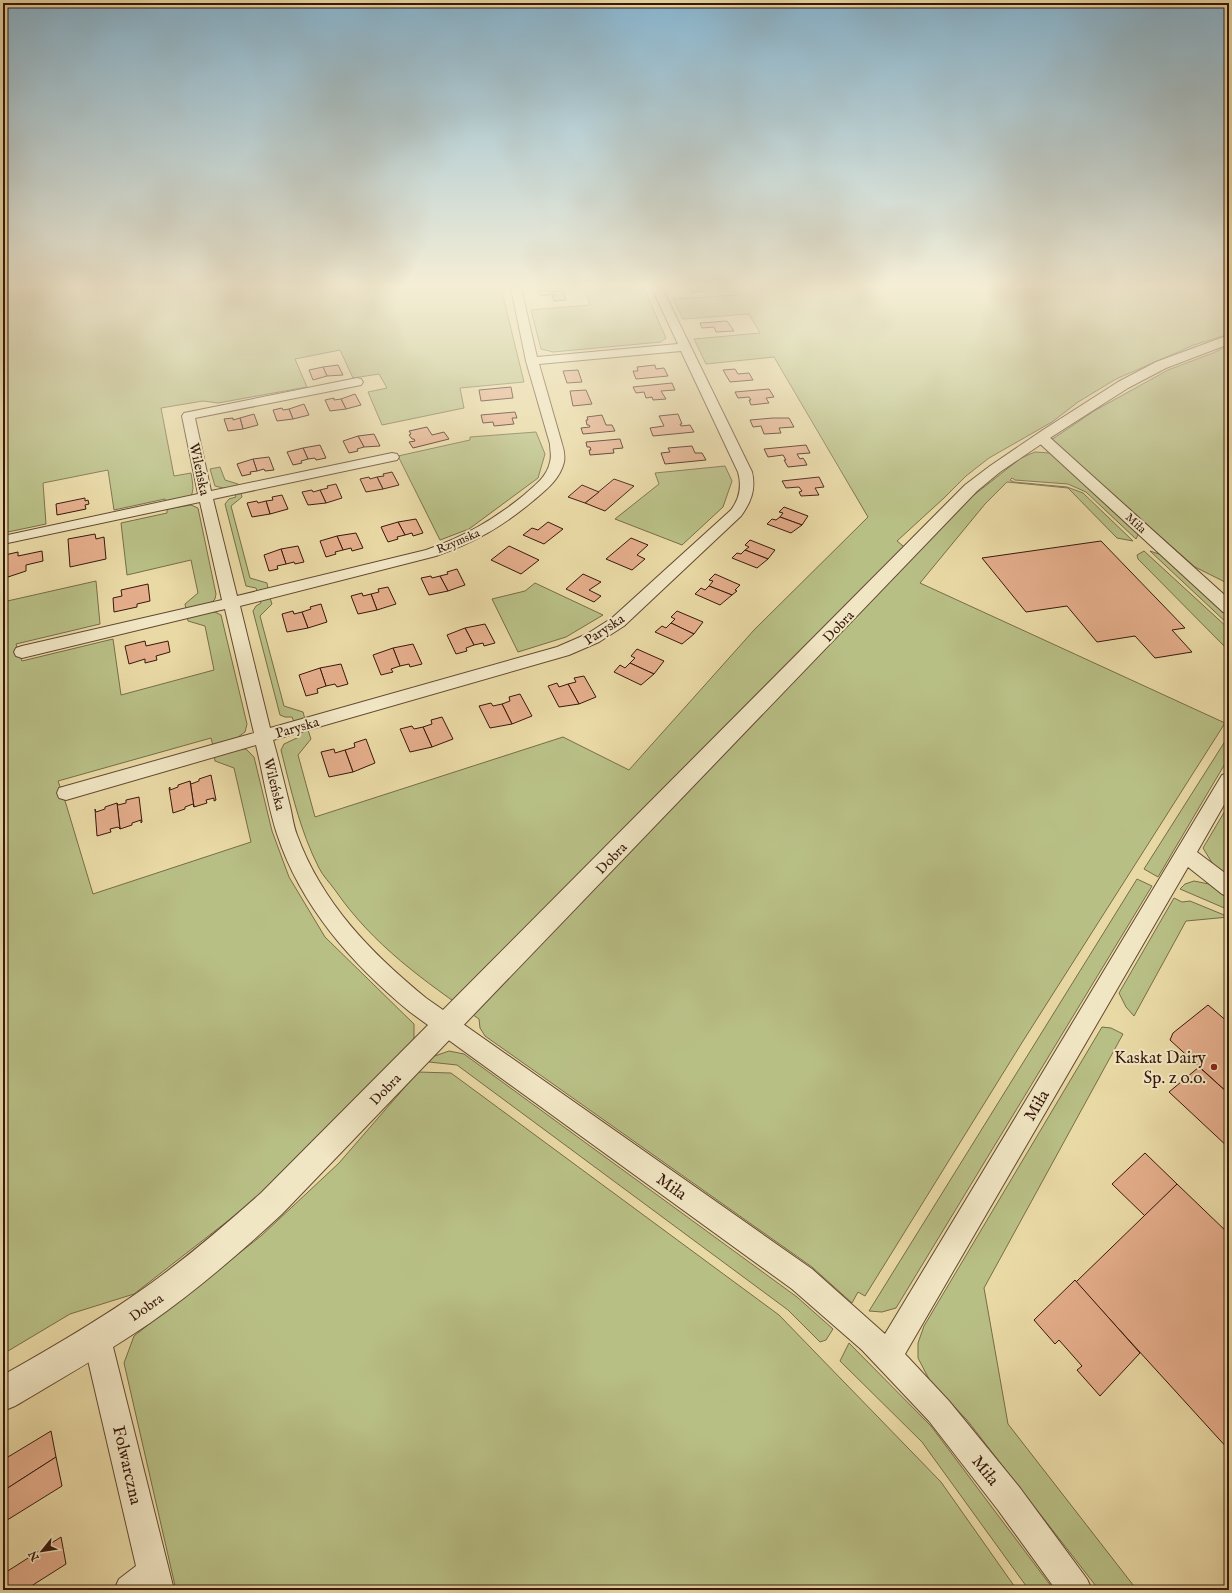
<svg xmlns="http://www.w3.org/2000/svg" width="1232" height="1593" font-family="'IM FELL English',serif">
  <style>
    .green { fill: #b8bf85; stroke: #786c48 }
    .building { fill: #e4ad8b; stroke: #38180b }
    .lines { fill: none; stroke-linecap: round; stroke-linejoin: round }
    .minor-casing { stroke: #644832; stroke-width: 2 }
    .tertiary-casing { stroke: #644832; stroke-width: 2 }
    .minor { fill: #f1e6c4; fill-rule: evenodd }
    .tertiary { fill: #f1e6c4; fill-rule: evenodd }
    .poi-dot { fill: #8f2418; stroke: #f1e6c4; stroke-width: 1.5 }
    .labels { text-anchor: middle; stroke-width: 4; stroke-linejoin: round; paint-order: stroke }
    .far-street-label { font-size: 12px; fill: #38180b; stroke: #f1e6c4 }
    .street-label { font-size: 14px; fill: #38180b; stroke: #f1e6c4 }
    .near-poi-label { font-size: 17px; fill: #38180b; stroke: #f1e6c4; text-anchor: end }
    .near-street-label { font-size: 17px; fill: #38180b; stroke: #f1e6c4 }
  </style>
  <rect width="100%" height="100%" fill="#e9d9a5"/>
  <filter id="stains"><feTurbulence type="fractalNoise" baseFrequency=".005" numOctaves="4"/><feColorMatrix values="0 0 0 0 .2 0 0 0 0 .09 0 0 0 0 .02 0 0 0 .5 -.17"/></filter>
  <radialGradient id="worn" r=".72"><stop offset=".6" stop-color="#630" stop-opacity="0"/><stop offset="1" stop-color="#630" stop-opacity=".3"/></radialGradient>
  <g class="green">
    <path d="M3,288H501L524,382L460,388L464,408L382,425L368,392L387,388L379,374L353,378L340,350L295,359L307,387L218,403L203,401L161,408L174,476L191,473C196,501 192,497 166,503L165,499L114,510L108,470L43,483L46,524L3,533Z"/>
    <polygon points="584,288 644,288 666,338 661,342 553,352 541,349 531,310 590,305"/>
    <path d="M734,288H1229V334L1194,345L1116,379L1078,402L1052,422L989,458L966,476L944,498L897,541L914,555L974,495L1021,458L1035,452L1050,453L1137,531L1138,535L1136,539L1086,492L1068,484L1015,480L1012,478L1010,480L1014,482L1067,487L1083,493L1133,541L1117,538L1068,488L1007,482L985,504L920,583L1225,723L1023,1041L865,1296L858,1292L852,1303L812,1267L485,1036L480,1028L479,1019C424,981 373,945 335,890C330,883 323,876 319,868C300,831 291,790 281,750L284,744L299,737L298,733L308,730L311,739L298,755L315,817L563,737L629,770L754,630L868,517L774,357L706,364L694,339L760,333L749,314L683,319L673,299L737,295Z"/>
    <polygon points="1229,345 1229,586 1223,581 1195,567 1051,440 1094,411 1168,370 1213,353"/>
    <polygon points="536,432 545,454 538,478 469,529 440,540 398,456 470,440 470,437"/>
    <polygon points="725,466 732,481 723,507 682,545 615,519 659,484 655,473"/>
    <polygon points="220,467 225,480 238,484 239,487 223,488 215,486 210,469"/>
    <polygon points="241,493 242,497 231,506 250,578 267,583 268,589 257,591 256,588 246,586 225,504 229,499 236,497 235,495"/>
    <polygon points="191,505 198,508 216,594 215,599 212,602 186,609 185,604 198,593 191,560 127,575 121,523 167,513 167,509"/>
    <polygon points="1144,551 1229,629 1229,651 1138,559 1137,555"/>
    <polygon points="1150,551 1165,556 1229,616 1229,625"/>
    <polygon points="96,581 100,624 16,644 22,661 113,639 121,695 214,670 205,626 188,621 187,617 207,612 215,612 221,615 247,724 245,732 234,740 213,746 211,738 58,781 66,804 93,894 251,842 234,768 215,761 214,755 239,749 246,749 254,757 272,831 289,877 325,937 414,1024 414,1040 261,1195 134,1294 70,1314 3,1354 3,602"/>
    <polygon points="535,583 603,615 566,637 518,652 492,599 525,591"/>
    <polygon points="270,598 272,604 260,616 284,706 303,712 305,719 294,722 292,717 285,717 280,715 253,611 256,606 261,603 260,600"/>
    <polygon points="1229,735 1229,757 1158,877 1144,869"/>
    <polygon points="1229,804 1229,877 1214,866 1203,848"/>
    <polygon points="1137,879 1152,886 896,1308 882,1312 869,1311"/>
    <polygon points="1194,881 1209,884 1229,897 1229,910 1180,889 1185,884"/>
    <polygon points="1174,898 1182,902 1190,901 1229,917 1186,921 1134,1016 1126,1007 1119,993"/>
    <polygon points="1102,1027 1111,1028 1123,1034 984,1288 1008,1424 1137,1590 1099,1590 967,1420 930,1381 918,1358 918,1343 924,1326"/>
    <polygon points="449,1051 464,1054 797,1297 833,1329 826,1340 820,1342 788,1310 457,1065 429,1062 432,1057"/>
    <polygon points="418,1072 451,1073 779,1315 941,1482 1017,1590 176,1590 124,1363 134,1336 261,1236 339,1163"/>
    <polygon points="849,1343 931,1426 1054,1590 1029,1590 922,1442 840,1361"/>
  </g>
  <g class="building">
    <polygon points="689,288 706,288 704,288 705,291 691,292"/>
    <polygon points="551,290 551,292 562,291 566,300 554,301 552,296 555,296 555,294 540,296 539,291"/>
    <polygon points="727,321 734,331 716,332 714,327 702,328 700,323"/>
    <polygon points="338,365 343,375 327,376 323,367"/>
    <polygon points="655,365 656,369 664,368 668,376 636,379 633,371 638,371 637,367"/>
    <polygon points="323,367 327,376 313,380 309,370"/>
    <polygon points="735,369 738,374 749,373 753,380 730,382 723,370"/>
    <polygon points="578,370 582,382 567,383 563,371"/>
    <polygon points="672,383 675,390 661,391 666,399 653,400 652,397 646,398 644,392 636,393 633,387"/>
    <polygon points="511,387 513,398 481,401 479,390"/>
    <polygon points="769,389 774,397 766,398 769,403 751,405 749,400 751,400 749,397 738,398 735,392"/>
    <polygon points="586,390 592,404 573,406 570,391"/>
    <polygon points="355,394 361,405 346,409 341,399"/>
    <polygon points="334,398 334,400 341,399 346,409 330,411 325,400"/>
    <polygon points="304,404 309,415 293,419 289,409"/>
    <polygon points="282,408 283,410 289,409 293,419 277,421 273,410"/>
    <polygon points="515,412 517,418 512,418 514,424 494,426 493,422 483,423 481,415"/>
    <polygon points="254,414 258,425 243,429 240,418"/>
    <polygon points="678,414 682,424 680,424 681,426 690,425 694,432 653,436 650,428 664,426 659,416"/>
    <polygon points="602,415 606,425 612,425 615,431 583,434 581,428 590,427 589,425 587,425 586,420 588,420 587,417"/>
    <polygon points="233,418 233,420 240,418 243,429 228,431 224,419"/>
    <polygon points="773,418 789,418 794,427 779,428 781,433 764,434 761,426 753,427 750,420"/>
    <polygon points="427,427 432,435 444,432 449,439 413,448 409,442 415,441 414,439 412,439 409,435 411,434 409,431"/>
    <polygon points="374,434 380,446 364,447 358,436"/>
    <polygon points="358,436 364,447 357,449 358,451 349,453 343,441"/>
    <polygon points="620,439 623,448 613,449 614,453 590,455 589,450 591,450 590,447 587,447 586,442"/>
    <polygon points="320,445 326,458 316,460 315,458 308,459 303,448"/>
    <polygon points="806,445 810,453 797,454 800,459 803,458 805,461 807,465 788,467 784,460 786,460 783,455 768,457 764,449"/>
    <polygon points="692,446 695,453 702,453 706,460 665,464 661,453 670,452 668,448"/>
    <polygon points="303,448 308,459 301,461 302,463 293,465 287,452"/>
    <polygon points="269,457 274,470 265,471 264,469 257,471 253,459"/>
    <polygon points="253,459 257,471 250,472 251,474 242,476 237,464"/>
    <polygon points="392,472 399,485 383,489 377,477 384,476 383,474"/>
    <polygon points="369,477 370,479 377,477 383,489 366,492 360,479"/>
    <polygon points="819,477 824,487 815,488 819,495 801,496 799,492 802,491 799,487 786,488 782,481"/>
    <polygon points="614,479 634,486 605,511 585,503"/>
    <polygon points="336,484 342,498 326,503 320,490 328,488 327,486"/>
    <polygon points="582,485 599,492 585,503 568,497"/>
    <polygon points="312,490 313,492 320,490 326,503 308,505 302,492"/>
    <polygon points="282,495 288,509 270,514 266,501 273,500 272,497"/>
    <polygon points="85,498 85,501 88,500 89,504 85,505 86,509 57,515 56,504"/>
    <polygon points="257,501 258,503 266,501 270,514 252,517 247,503"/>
    <polygon points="784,507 808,516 802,525 780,517 783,513 779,512"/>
    <polygon points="780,517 802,525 791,533 767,524 772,519 776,520"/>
    <polygon points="416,519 423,533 413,536 412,533 405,535 398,522"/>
    <polygon points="398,522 405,535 397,537 398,539 388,542 381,527"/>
    <polygon points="548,522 563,529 544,544 523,535 532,528 538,530"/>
    <polygon points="356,533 363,548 352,551 351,548 343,550 337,536"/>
    <polygon points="95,534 96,539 104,537 106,559 70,567 68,539"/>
    <polygon points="337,536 343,550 335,552 336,554 326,557 320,541"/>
    <polygon points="631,538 648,545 637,555 645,559 632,570 606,559"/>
    <polygon points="750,540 775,550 768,559 745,550 749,547 745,545"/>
    <polygon points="1101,541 1185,628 1172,630 1192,652 1155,658 1135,636 1097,642 1067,606 1026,612 982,558"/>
    <polygon points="298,546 304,562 295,564 294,562 286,564 281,549"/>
    <polygon points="509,546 539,560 521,574 491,560"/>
    <polygon points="281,549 286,564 277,566 278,569 269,571 264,555"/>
    <polygon points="745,550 768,559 757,568 732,558 737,553 741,554"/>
    <polygon points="42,551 43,561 26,565 26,571 5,578 5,555 18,552 18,556"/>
    <polygon points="457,569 465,585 448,591 440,576 448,574 447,572"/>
    <polygon points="583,574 601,582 589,590 601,596 594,602 566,589"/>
    <polygon points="715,574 740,585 735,590 737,591 732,595 709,586 713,581 709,580"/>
    <polygon points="431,576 432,578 440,576 448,591 429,595 421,578"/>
    <polygon points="148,584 150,601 137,604 137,607 114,612 113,598 122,596 121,590"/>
    <polygon points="709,586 732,595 720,605 695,594 701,588 705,590"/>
    <polygon points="388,587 396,604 377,610 371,594 379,592 378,589"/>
    <polygon points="362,593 363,596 371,594 377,610 358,614 351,596"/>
    <polygon points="321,604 327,622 308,628 302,612 311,609 310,607"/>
    <polygon points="293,611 294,614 302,612 308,628 287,632 282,614"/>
    <polygon points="677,611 703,622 694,634 671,623 675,619 671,617"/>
    <polygon points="671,623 694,634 682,644 655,632 662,626 666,628"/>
    <polygon points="485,624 495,643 484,646 483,643 474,645 465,628"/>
    <polygon points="465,628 474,645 466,648 467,651 456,654 447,635"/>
    <polygon points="145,641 146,646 168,641 170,652 156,656 157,660 145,663 145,659 129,664 125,646"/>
    <polygon points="413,644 422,664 410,667 409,664 400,666 393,648"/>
    <polygon points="393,648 400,666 391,669 393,672 381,675 373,655"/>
    <polygon points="637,649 664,661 654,674 630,663 635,658 631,656"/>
    <polygon points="630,663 654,674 641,685 614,672 620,665 625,668"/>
    <polygon points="341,664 348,684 337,687 335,684 326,686 320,668"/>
    <polygon points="320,668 326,686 317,689 318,693 306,696 299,675"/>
    <polygon points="584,676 596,697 579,704 568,684 576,682 574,678"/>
    <polygon points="557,683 559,687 568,684 579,704 559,707 548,686"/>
    <polygon points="520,694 532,716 512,724 502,704 510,701 509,697"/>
    <polygon points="491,703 493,706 502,704 512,724 490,728 479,706"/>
    <polygon points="442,717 453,739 432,747 423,727 432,724 431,720"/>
    <polygon points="412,726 414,729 423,727 432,747 410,752 400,729"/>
    <polygon points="366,739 375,763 353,772 345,750 355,747 354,743"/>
    <polygon points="334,749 335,753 345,750 353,772 329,777 321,752"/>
    <polygon points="211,775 216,800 214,801 214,798 206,800 207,803 194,807 190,781 191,784 199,781 199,779"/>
    <polygon points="190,781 194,807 193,804 185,807 185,809 173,813 169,788 170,787 170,790 178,787 178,785"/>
    <polygon points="139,797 142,822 141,823 141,820 132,823 132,825 120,829 117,803 118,805 126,803 126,800"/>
    <polygon points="117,803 120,829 118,827 110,829 111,832 97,836 95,809 96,812 105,809 105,807"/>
    <polygon points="1208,1005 1229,1023 1229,1094 1170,1040 1173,1033"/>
    <polygon points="1199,1067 1229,1094 1229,1148 1169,1092"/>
    <polygon points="1145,1153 1177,1184 1145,1216 1112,1184"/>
    <polygon points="1177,1184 1229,1234 1229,1450 1076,1282"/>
    <polygon points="1075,1280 1140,1353 1100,1396 1077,1370 1082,1366 1059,1340 1055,1344 1034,1320"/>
    <polygon points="51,1431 56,1457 3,1491 3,1460"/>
    <polygon points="56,1457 62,1486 4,1522 3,1491"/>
    <polygon points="61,1537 66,1564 25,1590 3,1590 3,1574"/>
  </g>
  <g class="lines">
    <g class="minor-casing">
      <g id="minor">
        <path d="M511,288H521L537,357L678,344L652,288H662L752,472C756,490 751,502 741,516L624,626L599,642L569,655L273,740C279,761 284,782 289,802C292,813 293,825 297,835C322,903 371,953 426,998L812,1269L885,1334L1222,775L1229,773V796L1197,852L1229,876V897L1222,894L1188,867L905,1354L949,1401L1020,1488L1087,1579L1092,1590H1056L998,1510L929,1421L862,1350L792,1289L410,1012C352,964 301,907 277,834C268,806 263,774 256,745L66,800L59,798L57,793L59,788L66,786L254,733L225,609L22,658L16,656L14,652L16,648L22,646L222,600L200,502L3,544V536L198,494L182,416L184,413L357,378L361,379L363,382L361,385L195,418L211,491L392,453L397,454L399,457L397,460L392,461L213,499L237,596L426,550C465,536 492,521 524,495C535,485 547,477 550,462C552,456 550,450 550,444L526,361ZM681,351L738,472C742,486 740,498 731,510L612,618L587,634L557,647L270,728L240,606L436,556C475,542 502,527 534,500C547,489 560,479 564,462C565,456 564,450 562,444L539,364Z"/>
        <polygon points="1042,434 1047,435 1229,599 1229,613 1223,612 1037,441 1036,438 1037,435"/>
        <polygon points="97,1325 107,1329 111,1339 174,1590 114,1590 119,1579 136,1566 83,1339 87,1329"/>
      </g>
    </g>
    <g class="tertiary-casing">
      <path id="tertiary" d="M1229,335V344L1166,368L1128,388L1053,436L1000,472L977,491L282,1214C240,1253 197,1290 150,1323C106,1353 61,1379 15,1406L3,1411V1375C53,1347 103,1318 150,1284C189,1256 225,1225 261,1193L965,485L990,466L1043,430L1118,382L1156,362Z"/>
    </g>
    <use href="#minor" class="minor"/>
    <use href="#tertiary" class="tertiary"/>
  </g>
  <linearGradient id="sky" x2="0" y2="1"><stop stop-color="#88b6d1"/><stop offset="0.56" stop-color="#f5eed6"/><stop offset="1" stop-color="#f5eed6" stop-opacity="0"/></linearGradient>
  <rect width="1232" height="511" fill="url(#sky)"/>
  <circle class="poi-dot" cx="1214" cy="1067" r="4"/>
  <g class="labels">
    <g class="far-street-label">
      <text transform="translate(1136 523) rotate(43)" y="4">Miła</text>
      <text transform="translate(458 541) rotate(-23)" y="4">Rzymska</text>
    </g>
    <g class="street-label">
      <text transform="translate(200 469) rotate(78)" y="5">Wileńska</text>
      <text transform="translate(838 626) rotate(-46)" y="5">Dobra</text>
      <text transform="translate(604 629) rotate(-33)" y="5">Paryska</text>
      <text transform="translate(297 727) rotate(-16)" y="5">Paryska</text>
      <text transform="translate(275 784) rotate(76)" y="5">Wileńska</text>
      <text transform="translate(611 858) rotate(-46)" y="5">Dobra</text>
      <text transform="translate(385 1089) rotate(-46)" y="5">Dobra</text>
      <text transform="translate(146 1307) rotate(-35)" y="5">Dobra</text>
    </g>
    <g class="near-poi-label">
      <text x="1206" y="1063">Kaskat Dairy<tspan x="1206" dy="20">Sp. z o.o.</tspan></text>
    </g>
    <g class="near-street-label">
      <text transform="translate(1036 1105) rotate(-59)" y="6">Miła</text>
      <text transform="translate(672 1186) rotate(36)" y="6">Miła</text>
      <text transform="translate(128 1465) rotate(77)" y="6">Folwarczna</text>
      <text transform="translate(986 1470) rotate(52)" y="6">Miła</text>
    </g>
  </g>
  <rect width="1232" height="1593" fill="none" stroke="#e9d9a5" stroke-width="16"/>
  <rect x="4" y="4" width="1224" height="1585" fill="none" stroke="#38180b" stroke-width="2"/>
  <rect x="8" y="8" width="1216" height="1577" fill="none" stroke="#38180b"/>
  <g transform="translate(42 1551) rotate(240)" stroke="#f1e6c4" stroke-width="3" paint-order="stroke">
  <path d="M0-3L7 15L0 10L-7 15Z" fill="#38180b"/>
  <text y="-6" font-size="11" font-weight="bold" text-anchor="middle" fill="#38180b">N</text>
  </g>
  <rect width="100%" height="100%" filter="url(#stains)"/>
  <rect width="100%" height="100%" fill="url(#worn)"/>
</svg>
